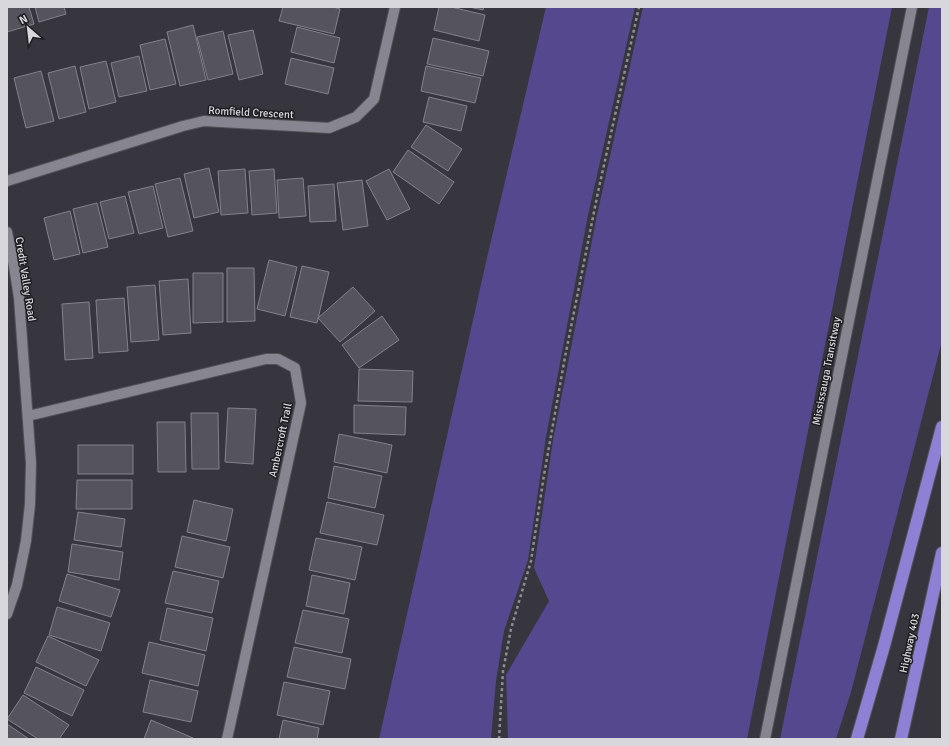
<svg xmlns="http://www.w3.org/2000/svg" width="949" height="746" font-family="Signika,sans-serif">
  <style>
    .green { fill: #55488f }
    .building { fill: #55545d; stroke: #83828b }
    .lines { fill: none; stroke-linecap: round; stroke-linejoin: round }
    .service-casing { stroke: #525258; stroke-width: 12 }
    .minor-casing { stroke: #525258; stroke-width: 12 }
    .tertiary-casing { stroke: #525258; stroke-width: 12 }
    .motorway-casing { stroke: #525258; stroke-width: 14 }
    .path { stroke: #8f8e95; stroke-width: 2.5; stroke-dasharray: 3 3; stroke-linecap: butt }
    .service { stroke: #878690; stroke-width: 10 }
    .minor { stroke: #878690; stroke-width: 10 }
    .tertiary { stroke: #878690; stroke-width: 10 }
    .motorway { stroke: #8d80d5; stroke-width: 12 }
    .labels { text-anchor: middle; stroke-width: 3; stroke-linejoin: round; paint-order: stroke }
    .street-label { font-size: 11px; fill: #d7d7dc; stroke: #1e1e22 }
  </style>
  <rect width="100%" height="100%" fill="#37363e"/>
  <g class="green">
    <polygon points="546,7 635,7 588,215 546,437 528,560 504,631 496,681 491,739 379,739 486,262"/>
    <polygon points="643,7 892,7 747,739 508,739 506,675 549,601 534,568 553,440 597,215"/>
    <polygon points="929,7 942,7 942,341 851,692 836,739 780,739"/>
  </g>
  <g class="building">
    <polygon points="7,7 29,7 34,24 7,32"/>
    <polygon points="35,7 64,7 66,14 39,22"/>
    <polygon points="283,7 333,7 340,9 334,34 279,21"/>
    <polygon points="439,7 451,7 485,15 479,41 434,30"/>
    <polygon points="469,7 484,7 483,10"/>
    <polygon points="193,25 206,80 180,86 167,32"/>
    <polygon points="297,27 340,38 334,63 291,52"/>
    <polygon points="253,30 263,74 239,80 228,35"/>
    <polygon points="223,31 233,74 208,80 197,37"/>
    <polygon points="433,38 489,51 483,76 427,64"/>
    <polygon points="165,39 176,84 150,90 140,45"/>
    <polygon points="139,56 147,91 119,97 111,63"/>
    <polygon points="291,58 334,68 328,94 285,84"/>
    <polygon points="106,61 116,102 89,109 80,67"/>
    <polygon points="75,66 86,112 59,119 48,73"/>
    <polygon points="426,66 481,78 475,103 421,91"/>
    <polygon points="41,71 54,121 26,128 14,78"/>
    <polygon points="429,97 467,106 461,131 423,122"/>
    <polygon points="426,125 462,149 448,171 411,147"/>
    <polygon points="408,150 454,182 439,204 393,172"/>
    <polygon points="209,168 219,212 194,218 184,174"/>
    <polygon points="245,169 248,213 221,215 218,171"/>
    <polygon points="274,169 277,213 252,215 249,171"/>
    <polygon points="389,169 410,209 387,220 366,181"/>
    <polygon points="180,178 193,231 168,237 155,184"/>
    <polygon points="303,178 306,216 279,218 277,180"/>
    <polygon points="362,180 368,226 343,230 337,183"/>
    <polygon points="334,184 336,221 310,222 308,186"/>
    <polygon points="153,186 163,228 139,234 128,192"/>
    <polygon points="125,196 134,233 109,239 100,202"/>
    <polygon points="97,203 108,247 83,253 73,209"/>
    <polygon points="70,211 80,254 54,260 44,218"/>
    <polygon points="269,260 297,267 285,316 257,309"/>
    <polygon points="302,266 329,272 317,323 290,317"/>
    <polygon points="227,268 254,268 255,321 227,322"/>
    <polygon points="193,273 223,273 223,322 193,323"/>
    <polygon points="188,279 191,333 163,335 159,281"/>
    <polygon points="155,285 159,340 131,342 127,287"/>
    <polygon points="353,287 375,311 340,342 318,318"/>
    <polygon points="124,298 128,351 99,353 96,300"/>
    <polygon points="89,302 93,358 65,360 62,304"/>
    <polygon points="382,316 399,340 359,368 342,345"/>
    <polygon points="359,369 413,371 412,402 358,401"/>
    <polygon points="354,405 406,407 405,435 354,433"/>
    <polygon points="228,408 256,409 253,464 225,462"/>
    <polygon points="191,413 218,413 219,469 192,469"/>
    <polygon points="157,422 185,422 186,472 158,472"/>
    <polygon points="339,434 392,445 387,473 334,462"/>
    <rect x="78" y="445" width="55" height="29"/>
    <polygon points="334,466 382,476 375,508 328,498"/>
    <polygon points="77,480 132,480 132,509 76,509"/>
    <polygon points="194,500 233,509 226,541 187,532"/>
    <polygon points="327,502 384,515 377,545 320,533"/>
    <polygon points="78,512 125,519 121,547 74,540"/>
    <polygon points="182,536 230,547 223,578 175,567"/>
    <polygon points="316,538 362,547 355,580 309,570"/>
    <polygon points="72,544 123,552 119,580 68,572"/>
    <polygon points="173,571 219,581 212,613 165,603"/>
    <polygon points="67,574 120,590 111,617 59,601"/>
    <polygon points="312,575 350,583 344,614 306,606"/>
    <polygon points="57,607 110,623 101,651 49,635"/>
    <polygon points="167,608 213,618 206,651 160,640"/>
    <polygon points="303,610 349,619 342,653 295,643"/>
    <polygon points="48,636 99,660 86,686 36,662"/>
    <polygon points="149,642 205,655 198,686 142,673"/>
    <polygon points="294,647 351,659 345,689 287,677"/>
    <polygon points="36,667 84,690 72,716 24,693"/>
    <polygon points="150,680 198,691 191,722 143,712"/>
    <polygon points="284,682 330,691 323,725 277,715"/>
    <polygon points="23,695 69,725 59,739 38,739 7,719"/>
    <polygon points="151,720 193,738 193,739 144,739"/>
    <polygon points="283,720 319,728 317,739 279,739"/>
    <polygon points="7,724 29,739 7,739"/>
  </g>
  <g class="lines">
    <g class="service-casing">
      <polyline id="service" points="765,739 912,7"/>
    </g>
    <g class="minor-casing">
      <g id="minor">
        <polyline points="7,181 183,126 204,121 329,128 356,117 374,99 395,7"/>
        <polyline points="28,416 266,359 278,359 295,368 301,403 227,739"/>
      </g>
    </g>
    <g class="tertiary-casing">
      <polyline id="tertiary" points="7,232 14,266 19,298 31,463 30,504 26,541 17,585 7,614"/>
    </g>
    <g class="motorway-casing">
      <g id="motorway">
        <polyline points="857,739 884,646 942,427"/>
        <polyline points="901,739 942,553"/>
      </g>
    </g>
    <polyline class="path" points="499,739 503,671 511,629 531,561 544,475 565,357 598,192 639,7"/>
    <use href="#service" class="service"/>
    <use href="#minor" class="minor"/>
    <use href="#tertiary" class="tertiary"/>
    <use href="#motorway" class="motorway"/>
  </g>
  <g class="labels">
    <g class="street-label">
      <text transform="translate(251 112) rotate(3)" y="4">Romfield Crescent</text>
      <text transform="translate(26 279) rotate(81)" y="4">Credit Valley Road</text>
      <text transform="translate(826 371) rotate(-79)" y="4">Mississauga Transitway</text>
      <text transform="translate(280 440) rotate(-78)" y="4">Ambercroft Trail</text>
      <text transform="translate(909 643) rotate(-78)" y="4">Highway 403</text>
    </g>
  </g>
  <rect width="949" height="746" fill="none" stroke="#d7d7dc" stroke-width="16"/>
  <g transform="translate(28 28) rotate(332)" stroke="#1e1e22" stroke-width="3" paint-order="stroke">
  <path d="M0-3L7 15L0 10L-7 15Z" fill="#d7d7dc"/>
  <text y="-6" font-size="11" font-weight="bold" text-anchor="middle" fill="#d7d7dc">N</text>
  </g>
</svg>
